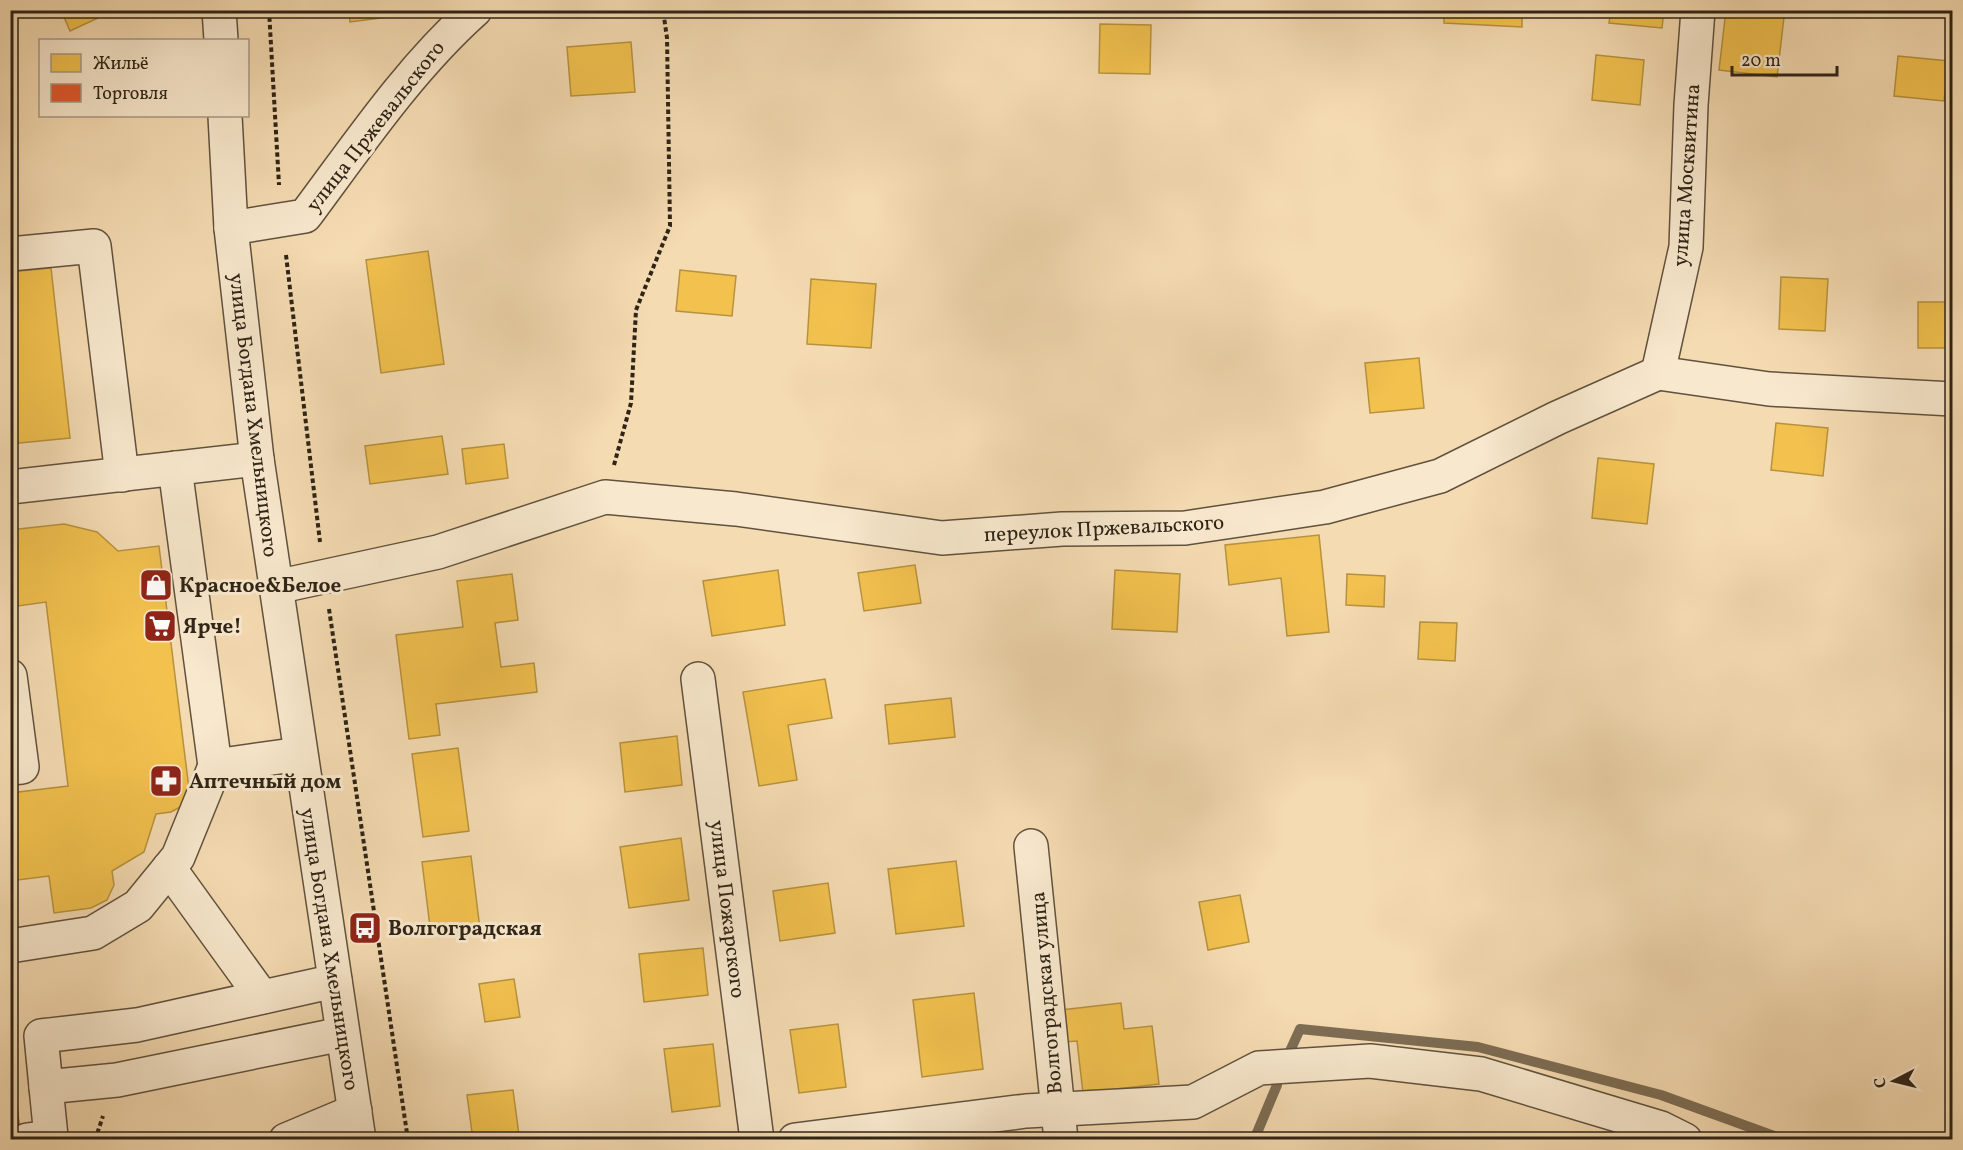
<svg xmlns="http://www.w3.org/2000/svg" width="1963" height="1150" font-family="Vollkorn,serif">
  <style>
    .homes { fill: #f2c14e; stroke: #b7923e; stroke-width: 1.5 }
    .shops { fill: #e4572e; stroke: #ad4827; stroke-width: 1.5 }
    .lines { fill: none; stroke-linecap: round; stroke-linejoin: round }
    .stream { stroke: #7d6d54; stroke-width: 10 }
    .minor-casing { stroke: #60523e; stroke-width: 36 }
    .path { stroke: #2e2417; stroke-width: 4; stroke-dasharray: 4.5 3; stroke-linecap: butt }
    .minor { stroke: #f8e8cd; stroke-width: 33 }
    .labels { text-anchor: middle; stroke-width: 6; stroke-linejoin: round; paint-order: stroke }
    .street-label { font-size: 21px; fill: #2e2417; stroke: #f8e8cd }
    .poi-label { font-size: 21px; font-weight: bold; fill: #2e2417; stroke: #f8e8cd; text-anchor: start }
  </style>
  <rect width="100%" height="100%" fill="#f5dbb2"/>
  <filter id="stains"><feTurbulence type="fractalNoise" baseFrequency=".00333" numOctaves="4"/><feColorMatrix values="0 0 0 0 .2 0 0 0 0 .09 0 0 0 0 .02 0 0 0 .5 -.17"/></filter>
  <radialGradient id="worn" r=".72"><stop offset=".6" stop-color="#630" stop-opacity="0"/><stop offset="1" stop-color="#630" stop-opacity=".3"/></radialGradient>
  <g class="homes">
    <polygon points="61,10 110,10 111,12 70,31"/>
    <polygon points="349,10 395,10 396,16 350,22"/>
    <polygon points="1444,10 1522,10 1522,27 1444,23"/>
    <polygon points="1611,10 1664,10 1662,28 1609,23"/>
    <polygon points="1726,10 1784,17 1777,77 1719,70"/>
    <polygon points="1100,24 1151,25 1150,74 1099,73"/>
    <polygon points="631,42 635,92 571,96 567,47"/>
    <polygon points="1596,55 1644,60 1640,105 1592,100"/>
    <polygon points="1898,56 1949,61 1944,101 1894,96"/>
    <polygon points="428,251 444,364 381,373 366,260"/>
    <polygon points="51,268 70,438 10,444 10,272"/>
    <polygon points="680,270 736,276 732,316 676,311"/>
    <polygon points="1781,277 1828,279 1825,331 1779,329"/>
    <polygon points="811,279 876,284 871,348 807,344"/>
    <rect x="1918" y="302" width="34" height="46"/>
    <polygon points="1419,358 1424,408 1370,413 1365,363"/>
    <polygon points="1776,423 1828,428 1823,476 1771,470"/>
    <polygon points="442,436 448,474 370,484 365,446"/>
    <polygon points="504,444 508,478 466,484 462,449"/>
    <polygon points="1598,458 1654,464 1647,524 1592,518"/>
    <polygon points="64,524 97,532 118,551 159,546 189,789 184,805 171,812 156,814 144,852 112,871 114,885 107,900 91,908 54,913 49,876 10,881 10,793 68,786 46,602 18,606 10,530"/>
    <polygon points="1319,535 1329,632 1287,636 1281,578 1229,585 1225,545"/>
    <polygon points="915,565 921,603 864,611 858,573"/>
    <polygon points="778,570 785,625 712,636 703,581"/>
    <polygon points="1115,570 1180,574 1177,632 1112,629"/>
    <polygon points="512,574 518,620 495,623 501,667 534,663 537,692 436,704 440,735 409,739 396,635 463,627 457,581"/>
    <polygon points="1347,574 1385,576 1384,607 1346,605"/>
    <polygon points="1420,622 1457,623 1455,661 1418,659"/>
    <polygon points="825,679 832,718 788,725 797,780 759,786 743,692"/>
    <polygon points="951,698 955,737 889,744 885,705"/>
    <polygon points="677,736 682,785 625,792 620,743"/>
    <polygon points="458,748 469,831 423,837 412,754"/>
    <polygon points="681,838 689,900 629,908 620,847"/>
    <polygon points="471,856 480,929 431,935 422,862"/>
    <polygon points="956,861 964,926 896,934 888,869"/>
    <polygon points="828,883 835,933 780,941 773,891"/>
    <polygon points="1240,895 1249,942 1208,950 1199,902"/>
    <polygon points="703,948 708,995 644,1002 639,954"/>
    <polygon points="514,979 520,1017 485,1022 479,984"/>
    <polygon points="974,993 983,1069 922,1077 913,1000"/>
    <polygon points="1121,1003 1124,1029 1152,1026 1159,1084 1083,1093 1077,1041 1065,1042 1061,1010"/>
    <polygon points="838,1024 846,1087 799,1093 790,1030"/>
    <polygon points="713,1044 720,1106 672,1112 664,1049"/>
    <polygon points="513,1090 519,1135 473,1140 467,1095"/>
  </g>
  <polygon class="shops" points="10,1040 20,1133 10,1134"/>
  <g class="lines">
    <g class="stream">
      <polyline points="1290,1051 1300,1029 1478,1047 1661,1095 1785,1140"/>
      <polyline points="1254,1140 1277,1085"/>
    </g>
    <g class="minor-casing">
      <g id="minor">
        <polyline points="219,10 221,40"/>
        <polyline points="225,116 231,228 257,459 359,1140"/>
        <path d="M231,228L305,216C358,145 409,69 475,10"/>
        <polyline points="10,254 94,246 122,475"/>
        <polyline points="1658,373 1686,247 1691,105 1698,10"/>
        <polyline points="175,468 215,766"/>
        <polyline points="10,487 257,459"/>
        <polyline points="276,587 438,552 605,497 736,509 942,538 1062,529 1185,528 1325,507 1440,476 1557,418 1658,373 1769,389 1952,399"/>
        <polyline points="10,676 22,767 10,768"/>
        <polyline points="698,679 757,1140"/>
        <polyline points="1031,846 1061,1140"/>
        <polyline points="169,868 262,997"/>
        <polyline points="10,946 93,933 138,906 178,857 215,766 300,754"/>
        <polyline points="335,981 137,1025 41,1036 46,1087 117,1080 342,1034"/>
        <polyline points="27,1140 51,1137 46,1087"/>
        <polyline points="286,1140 355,1111"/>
        <polyline points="795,1140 1026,1111 1193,1102 1259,1068 1370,1061 1481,1074 1661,1128 1685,1140"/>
      </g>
    </g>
    <g class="path">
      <polyline points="269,10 279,185"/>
      <polyline points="286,255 320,542"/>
      <polyline points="614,465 631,403 636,310 670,226 667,38 663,10"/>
      <polyline points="329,609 408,1140"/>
      <polyline points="95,1140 103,1116"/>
    </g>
    <use href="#minor" class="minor"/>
  </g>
  <defs>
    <g id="shop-square" transform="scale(1.725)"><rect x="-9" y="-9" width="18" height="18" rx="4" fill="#8f2418" stroke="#f8e8cd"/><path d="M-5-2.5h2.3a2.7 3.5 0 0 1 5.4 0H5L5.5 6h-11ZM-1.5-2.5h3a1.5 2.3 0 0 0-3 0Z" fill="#fff"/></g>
    <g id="supermarket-square" transform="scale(1.725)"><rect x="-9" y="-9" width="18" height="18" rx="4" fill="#8f2418" stroke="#f8e8cd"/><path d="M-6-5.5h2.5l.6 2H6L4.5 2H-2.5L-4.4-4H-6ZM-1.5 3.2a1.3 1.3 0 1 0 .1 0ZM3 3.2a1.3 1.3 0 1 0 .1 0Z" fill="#fff"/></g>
    <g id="pharmacy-square" transform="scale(1.725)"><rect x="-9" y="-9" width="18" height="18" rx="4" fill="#8f2418" stroke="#f8e8cd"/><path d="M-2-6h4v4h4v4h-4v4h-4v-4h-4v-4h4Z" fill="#fff"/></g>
    <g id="bus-square" transform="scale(1.725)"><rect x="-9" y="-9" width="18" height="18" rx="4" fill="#8f2418" stroke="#f8e8cd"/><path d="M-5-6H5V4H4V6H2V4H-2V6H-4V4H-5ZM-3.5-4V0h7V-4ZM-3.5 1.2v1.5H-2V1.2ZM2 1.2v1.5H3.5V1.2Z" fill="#fff"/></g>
  </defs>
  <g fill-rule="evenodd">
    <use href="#shop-square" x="156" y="585"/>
    <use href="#supermarket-square" x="160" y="626"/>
    <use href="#pharmacy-square" x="166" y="781"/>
    <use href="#bus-square" x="365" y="928"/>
  </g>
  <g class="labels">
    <g class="street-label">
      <text transform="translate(375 126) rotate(-52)" y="7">улица Пржевальского</text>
      <text transform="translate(1686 175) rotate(-86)" y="7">улица Москвитина</text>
      <text transform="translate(254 415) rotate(83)" y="7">улица Богдана Хмельницкого</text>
      <text transform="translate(1104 528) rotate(-3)" y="7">переулок Пржевальского</text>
      <text transform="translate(728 909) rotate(83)" y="7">улица Пожарского</text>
      <text transform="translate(330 949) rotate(81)" y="7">улица Богдана Хмельницкого</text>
      <text transform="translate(1046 993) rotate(-95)" y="7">Волгоградская улица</text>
    </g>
    <g class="poi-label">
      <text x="179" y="592">Красное&amp;Белое</text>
      <text x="183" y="633">Ярче!</text>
      <text x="189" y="788">Аптечный дом</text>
      <text x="388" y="935">Волгоградская</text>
    </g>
  </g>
  <rect width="1963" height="1150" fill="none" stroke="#f5dbb2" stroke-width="36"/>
  <rect x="12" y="12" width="1939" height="1126" fill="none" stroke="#2e2417" stroke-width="3"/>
  <rect x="18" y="18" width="1927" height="1114" fill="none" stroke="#2e2417" stroke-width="1.5"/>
  <rect x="39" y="39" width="210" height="78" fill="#f8e8cd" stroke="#a79a84" stroke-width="1.5"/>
  <rect x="51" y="54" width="30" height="18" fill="#f2c14e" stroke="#a79a84" stroke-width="1.5"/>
  <text x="93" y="69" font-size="18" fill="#2e2417">Жильё</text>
  <rect x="51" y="84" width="30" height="18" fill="#e4572e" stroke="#a79a84" stroke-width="1.5"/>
  <text x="93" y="99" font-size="18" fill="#2e2417">Торговля</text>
  <g transform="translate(1894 1081) rotate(263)" stroke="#f8e8cd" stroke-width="4.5" paint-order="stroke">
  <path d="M0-4.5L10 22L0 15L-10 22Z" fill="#2e2417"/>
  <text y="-9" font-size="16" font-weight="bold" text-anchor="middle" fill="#2e2417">С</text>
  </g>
  <path d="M1732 66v9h105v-9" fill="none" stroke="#2e2417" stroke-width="3"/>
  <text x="1741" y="66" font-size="18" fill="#2e2417" stroke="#f8e8cd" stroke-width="4.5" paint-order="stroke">20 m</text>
  <rect width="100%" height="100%" filter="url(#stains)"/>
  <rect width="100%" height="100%" fill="url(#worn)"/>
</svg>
